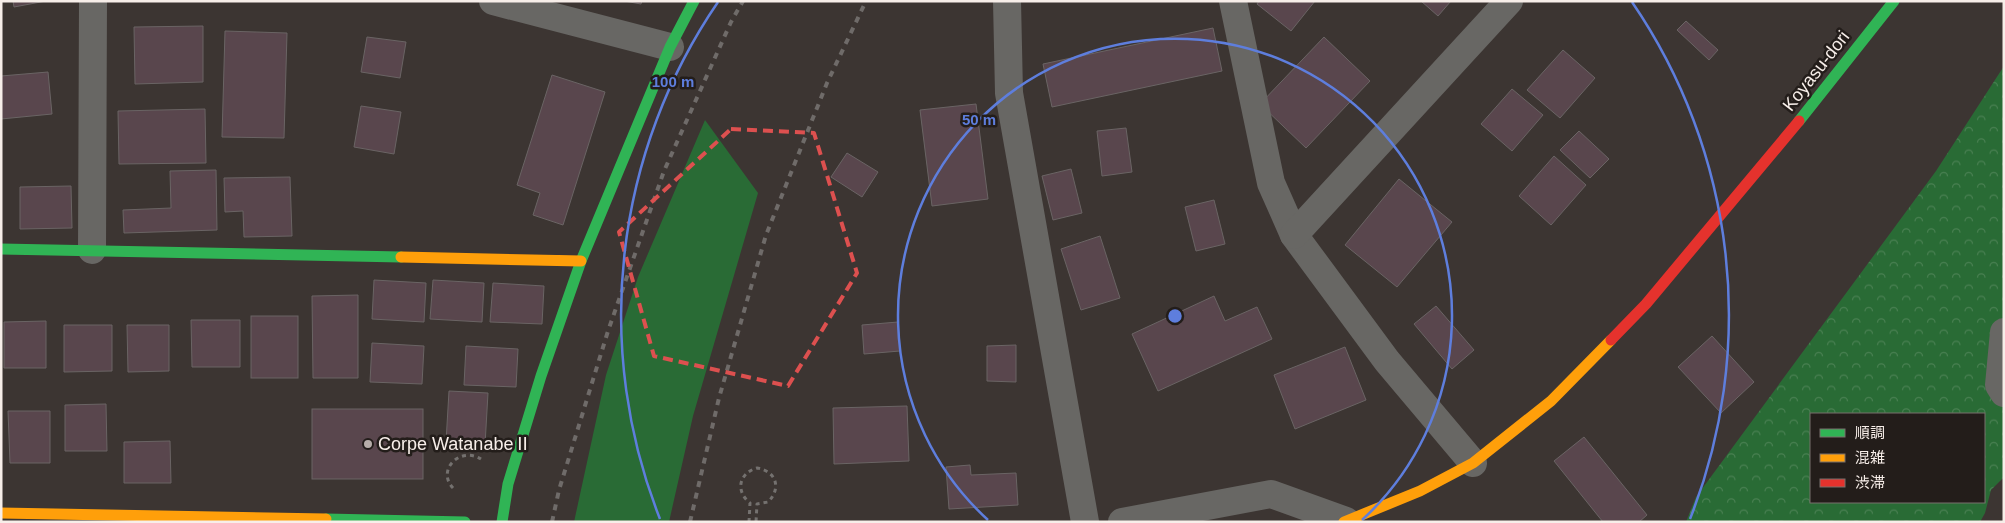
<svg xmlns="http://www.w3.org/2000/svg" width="2005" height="523" font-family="Helvetica,'Noto Sans JP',sans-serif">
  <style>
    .green { fill: #296b35 }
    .forest { fill: url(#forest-crowns); fill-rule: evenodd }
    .building { fill: #59464d; stroke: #6a6464 }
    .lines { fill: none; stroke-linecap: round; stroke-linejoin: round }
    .path { stroke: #74716f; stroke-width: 3; stroke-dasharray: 4 4; stroke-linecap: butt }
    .street { stroke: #686764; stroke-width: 28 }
    .fast { stroke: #30b455; stroke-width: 11 }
    .slow { stroke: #ff9f0a; stroke-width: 11 }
    .jam { stroke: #e5322d; stroke-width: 11 }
    .rail { stroke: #6f6b69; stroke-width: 4; stroke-dasharray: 6 6; stroke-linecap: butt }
    .marked { fill: none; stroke: #dd504f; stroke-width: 4; stroke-dasharray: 10 6; stroke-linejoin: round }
    .ring { fill: none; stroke: #5e7edd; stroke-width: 2.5 }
    .poi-dot { fill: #b6ada9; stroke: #231d1a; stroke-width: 2 }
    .labels { text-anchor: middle; stroke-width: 5; stroke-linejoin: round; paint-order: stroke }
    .street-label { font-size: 18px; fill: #f7eee9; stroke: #231d1a }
    .poi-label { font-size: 18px; fill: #f7eee9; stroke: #231d1a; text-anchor: start }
    .centre { fill: #5e7edd; stroke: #231d1a; stroke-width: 2.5 }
    .ring-label { font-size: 15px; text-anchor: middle; font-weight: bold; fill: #5e7edd; stroke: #231d1a; stroke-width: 5; stroke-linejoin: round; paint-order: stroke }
  </style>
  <defs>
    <pattern id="forest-crowns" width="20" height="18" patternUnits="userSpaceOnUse" patternTransform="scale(1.25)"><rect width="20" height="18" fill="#296b35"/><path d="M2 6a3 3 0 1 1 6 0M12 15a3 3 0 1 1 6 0" fill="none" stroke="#498052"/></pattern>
  </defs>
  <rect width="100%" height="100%" fill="#3c3532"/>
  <polygon class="green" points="705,120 758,193 693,416 669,522 574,522 606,375 638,277"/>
  <path class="forest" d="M2004,66V477L1991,490L1985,513L1980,522H1686L1696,497L1936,171ZM1811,414H1984V502H1811Z"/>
  <g class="building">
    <polygon points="13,1 46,1 14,7"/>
    <polygon points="624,1 642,1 641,4"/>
    <polygon points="1259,1 1315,1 1291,31 1257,4"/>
    <polygon points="1421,1 1451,1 1438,16"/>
    <polygon points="1686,21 1718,50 1709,60 1677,30"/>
    <polygon points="203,26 203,82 135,84 134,27"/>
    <polygon points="1213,28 1222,71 1052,107 1043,64"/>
    <polygon points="225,31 287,33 284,138 222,137"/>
    <polygon points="367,37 406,42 400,78 361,72"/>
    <polygon points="1324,37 1370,81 1306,148 1260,104"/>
    <polygon points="1563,50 1595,78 1560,118 1527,90"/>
    <polygon points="48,72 52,114 1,119 1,76"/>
    <polygon points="552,75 605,92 563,225 533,215 540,193 517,185"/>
    <polygon points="1512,89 1543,115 1512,151 1481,124"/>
    <polygon points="976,104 988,199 932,206 920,110"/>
    <polygon points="361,106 401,112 394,154 354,147"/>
    <polygon points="205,109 206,163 119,164 118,111"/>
    <polygon points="1126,128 1132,172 1102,176 1097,131"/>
    <polygon points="1579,131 1609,159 1590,178 1560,150"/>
    <polygon points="847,153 878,172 862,197 831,177"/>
    <polygon points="1554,156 1586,185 1551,225 1519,196"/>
    <polygon points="1071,169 1082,213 1053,220 1042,176"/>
    <polygon points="216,170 217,230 124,233 123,210 171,208 170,171"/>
    <polygon points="290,177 292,236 244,237 243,211 225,212 224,178"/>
    <polygon points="1399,179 1452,222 1397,287 1345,245"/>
    <polygon points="71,186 72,228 20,229 20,187"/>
    <polygon points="1214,200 1225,244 1196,251 1185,207"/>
    <polygon points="1100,236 1120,298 1081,310 1061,249"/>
    <polygon points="374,280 426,283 424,322 372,319"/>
    <polygon points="433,280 484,283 482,322 430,319"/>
    <polygon points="493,283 544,286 542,324 490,322"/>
    <polygon points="358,295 358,378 313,378 312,296"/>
    <polygon points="1214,296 1225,321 1257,307 1272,339 1158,391 1132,334"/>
    <polygon points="1436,306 1474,350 1452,369 1414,324"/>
    <rect x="251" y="316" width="47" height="62"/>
    <polygon points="191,320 240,320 240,367 192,367"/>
    <polygon points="46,321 46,368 4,368 4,322"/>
    <polygon points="898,322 900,351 864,354 862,325"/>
    <polygon points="64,325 112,325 112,371 64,372"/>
    <polygon points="127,325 169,325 169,371 128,372"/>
    <polygon points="1712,336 1754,382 1721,413 1678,367"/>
    <polygon points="372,343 424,346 422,384 370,382"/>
    <polygon points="1016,345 1016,382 987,381 987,346"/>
    <polygon points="466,346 518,349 516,387 464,385"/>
    <polygon points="1345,347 1366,400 1295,429 1274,375"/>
    <polygon points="449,391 488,393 485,445 446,442"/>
    <polygon points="106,404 107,451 65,451 65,405"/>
    <polygon points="907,406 909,461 834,464 833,408"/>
    <rect x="312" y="409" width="111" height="70"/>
    <polygon points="8,411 50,411 50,463 10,463"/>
    <polygon points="1584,437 1647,515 1639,522 1603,522 1554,461"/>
    <polygon points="170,441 171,483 124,483 124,442"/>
    <polygon points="970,465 971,475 1016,473 1018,505 949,509 946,467"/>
  </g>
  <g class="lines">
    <g class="path">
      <path d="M453,488C436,470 460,446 481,459"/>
      <path d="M749,522L750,503C735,491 739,473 757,468C776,471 782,488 768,502L757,504L756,522"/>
    </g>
    <g class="street">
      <polyline points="493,1 670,47"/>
      <polyline points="1007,1 1009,93 1085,522"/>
      <polyline points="1233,1 1271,183 1294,235 1387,361 1473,463"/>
      <polyline points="1294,235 1509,1"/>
      <polyline points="92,250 93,1"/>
      <polyline points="2004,332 1999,385 2004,393"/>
      <polyline points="1122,522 1271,494 1346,521"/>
    </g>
    <g class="fast">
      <polyline points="1799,121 1894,1"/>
      <polyline points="1,249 401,257"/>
      <polyline points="326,519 465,522"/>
      <polyline points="502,522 508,484 541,376 581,261 670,47 694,1"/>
    </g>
    <g class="slow">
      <polyline points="401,257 581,261"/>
      <polyline points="1,513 326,519"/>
      <polyline points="1344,522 1420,491 1473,463 1551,401 1611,340"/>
    </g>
    <polyline class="jam" points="1611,340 1646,304 1799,121"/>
    <g class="rail">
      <polyline points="552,522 559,490 608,331 664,171 731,22 743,1"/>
      <polyline points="690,522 719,398 766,235 827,83 866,1"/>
    </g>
  </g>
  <path class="marked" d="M731,129L814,133L857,273L788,386L654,356L619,232Z"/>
  <g class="ring">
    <path d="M988 520A277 277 0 1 1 1362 520"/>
    <path d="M660 519A554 554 0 0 1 718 2M1632 2A554 554 0 0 1 1690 519"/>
  </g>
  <circle class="poi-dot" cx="368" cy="444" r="5"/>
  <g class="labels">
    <g class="street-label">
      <text transform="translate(1816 71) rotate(-52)" y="6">Koyasu-dori</text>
    </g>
    <g class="poi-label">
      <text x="378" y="450">Corpe WatanabeⅡ</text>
    </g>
  </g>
  <circle cx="1175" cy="316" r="8" class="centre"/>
  <g class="ring-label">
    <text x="673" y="87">100 m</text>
    <text x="979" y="125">50 m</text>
  </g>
  <rect width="2005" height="523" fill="none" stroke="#f7eee9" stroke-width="5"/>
  <rect x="1810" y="413" width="175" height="90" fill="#231d1a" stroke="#78716d"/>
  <rect x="1820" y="429" width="25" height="8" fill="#30b455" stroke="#78716d"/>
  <text x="1855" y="438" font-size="15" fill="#f7eee9">順調</text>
  <rect x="1820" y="454" width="25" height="8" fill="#ff9f0a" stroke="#78716d"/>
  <text x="1855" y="463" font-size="15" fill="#f7eee9">混雑</text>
  <rect x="1820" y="479" width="25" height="8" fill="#e5322d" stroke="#78716d"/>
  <text x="1855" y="488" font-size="15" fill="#f7eee9">渋滞</text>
</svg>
